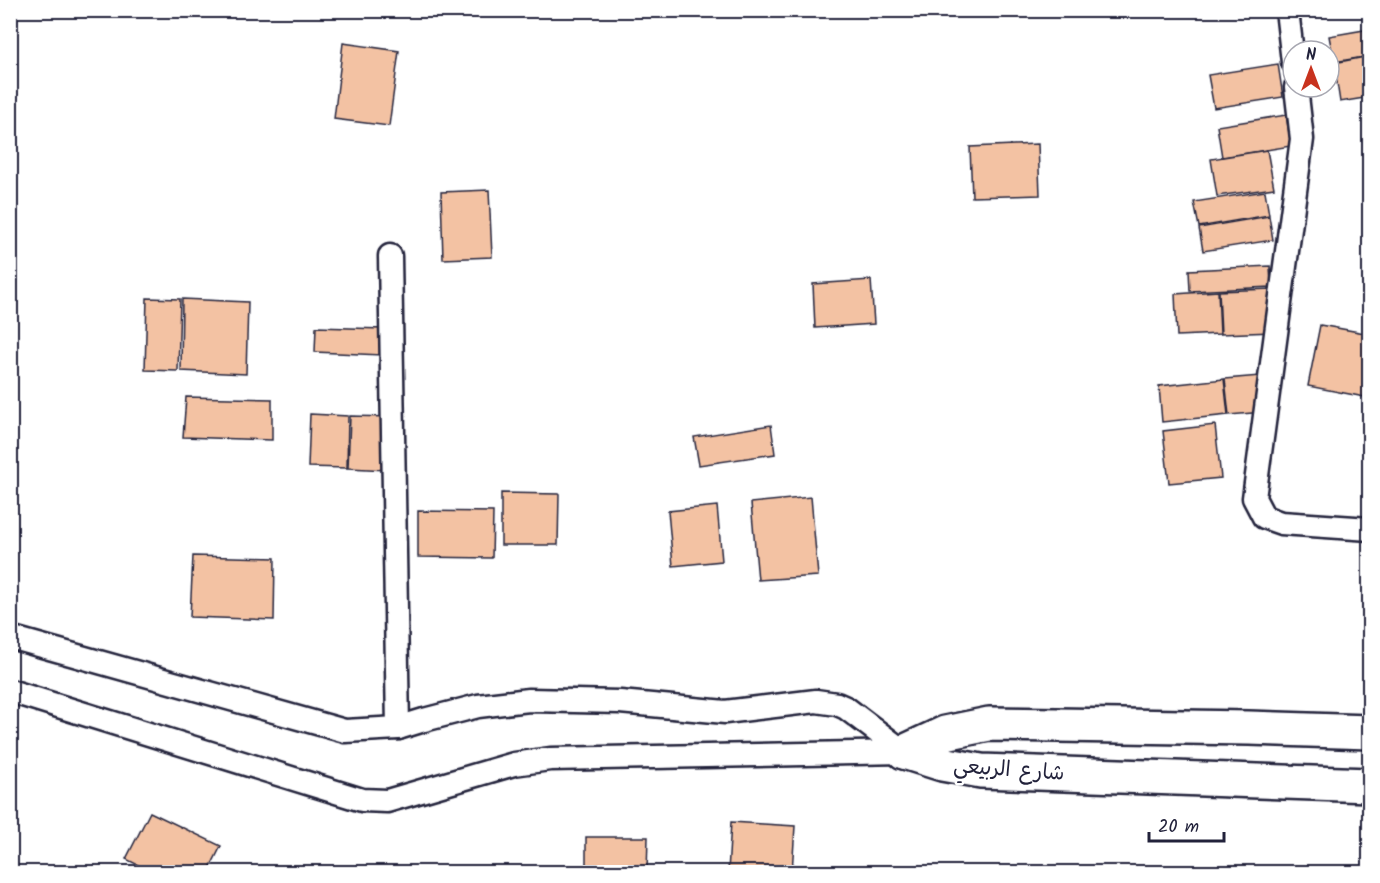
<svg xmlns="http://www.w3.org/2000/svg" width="1380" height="883" font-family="Kalam,'Playpen Sans Arabic',sans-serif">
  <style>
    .building { fill: #f3c2a3; stroke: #22223b; stroke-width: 1.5 }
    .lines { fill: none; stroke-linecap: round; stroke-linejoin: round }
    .street-casing { stroke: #22223b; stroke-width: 27 }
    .secondary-casing { stroke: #22223b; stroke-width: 38 }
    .street { stroke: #fff; stroke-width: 22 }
    .secondary { stroke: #fff; stroke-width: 33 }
    .labels { text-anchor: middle; stroke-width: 5; stroke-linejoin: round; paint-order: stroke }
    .street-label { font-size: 21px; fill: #22223b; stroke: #fff }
  </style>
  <rect width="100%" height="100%" fill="#fff"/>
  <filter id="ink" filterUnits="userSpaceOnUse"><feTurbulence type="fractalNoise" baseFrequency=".0167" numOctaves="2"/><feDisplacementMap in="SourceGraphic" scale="12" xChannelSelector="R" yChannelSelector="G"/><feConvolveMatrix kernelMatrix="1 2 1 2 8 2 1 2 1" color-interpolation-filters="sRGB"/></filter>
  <g filter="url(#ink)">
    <g class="building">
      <polygon points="1370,29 1370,56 1334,62 1329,36"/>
      <polygon points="343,43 399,51 389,126 334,119"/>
      <polygon points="1370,56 1370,97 1340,102 1334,63"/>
      <polygon points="1278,64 1283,97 1214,108 1208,75"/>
      <polygon points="1286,115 1291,146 1222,157 1217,126"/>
      <polygon points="1038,144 1040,195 972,197 970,147"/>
      <polygon points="1267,150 1274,188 1217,196 1211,159"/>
      <polygon points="489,190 492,257 443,259 441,192"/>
      <polygon points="1265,191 1269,215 1199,227 1194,202"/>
      <polygon points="1269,216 1273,240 1203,251 1199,228"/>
      <polygon points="1270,266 1271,287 1190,291 1189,270"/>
      <polygon points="871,280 874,324 815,328 813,284"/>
      <polygon points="1271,289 1273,332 1221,334 1219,291"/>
      <polygon points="1218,291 1220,334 1177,336 1175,294"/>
      <polygon points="147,298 180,299 178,371 145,370"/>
      <polygon points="182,299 248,302 246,374 181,371"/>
      <polygon points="1320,325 1370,334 1370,398 1308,386"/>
      <polygon points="316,327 383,329 382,355 315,352"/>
      <polygon points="1260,376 1264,412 1229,415 1225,379"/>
      <polygon points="1224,379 1228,415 1162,422 1159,386"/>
      <polygon points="186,397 272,399 272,440 183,437"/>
      <polygon points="310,414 348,416 347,468 308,467"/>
      <polygon points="350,416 390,417 388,470 348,468"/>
      <polygon points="771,425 775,454 699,465 694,437"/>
      <polygon points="1215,425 1221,478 1169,483 1163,431"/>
      <polygon points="501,493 559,494 558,545 501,545"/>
      <polygon points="811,497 818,576 758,580 751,503"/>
      <polygon points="717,506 722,561 673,566 668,511"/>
      <polygon points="418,511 493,512 492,558 418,557"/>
      <polygon points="193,556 275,558 274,620 190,617"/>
      <polygon points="150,812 221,846 208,872 152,872 126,859"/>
      <polygon points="731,822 795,826 792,872 728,872"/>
      <polygon points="586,837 648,837 647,872 586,872"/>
    </g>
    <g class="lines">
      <g class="street-casing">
        <g id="street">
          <polyline points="1287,10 1293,62"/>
          <polyline points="1296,87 1302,139 1254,498 1264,517 1281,523 1370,529"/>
          <polyline points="390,256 398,728"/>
          <polyline points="10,637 345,731 398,728 424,720 478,706 529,700 620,702 725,712 816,701 837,704 846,708 904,752"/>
          <polyline points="10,691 362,800 387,801 514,764 550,759 904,752"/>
        </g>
      </g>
      <g class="secondary-casing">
        <g id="secondary">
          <polyline points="904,752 945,733 989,724 1249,728 1370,732"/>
          <polyline points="904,752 942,764 981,771 1370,785"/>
        </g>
      </g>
      <use href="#street" class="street"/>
      <use href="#secondary" class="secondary"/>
    </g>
  </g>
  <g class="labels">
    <g class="street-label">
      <text transform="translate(1009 769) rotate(4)" y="7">شارع الربيعي</text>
    </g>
  </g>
  <rect width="1380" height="883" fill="none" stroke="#fff" stroke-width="36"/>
  <rect x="18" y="18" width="1344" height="847" fill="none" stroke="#22223b" stroke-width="2" filter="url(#ink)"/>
  <g transform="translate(1311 69)"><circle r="28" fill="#ffffff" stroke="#a7a7b1" stroke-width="1.5"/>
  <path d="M0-4.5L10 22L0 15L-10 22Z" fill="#c8321e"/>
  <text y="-9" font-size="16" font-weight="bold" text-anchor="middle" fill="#22223b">N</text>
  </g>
  <path d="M1149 832v9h75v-9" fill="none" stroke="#22223b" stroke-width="3"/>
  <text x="1158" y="832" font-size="18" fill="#22223b" stroke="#ffffff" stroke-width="4.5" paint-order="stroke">20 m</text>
</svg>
